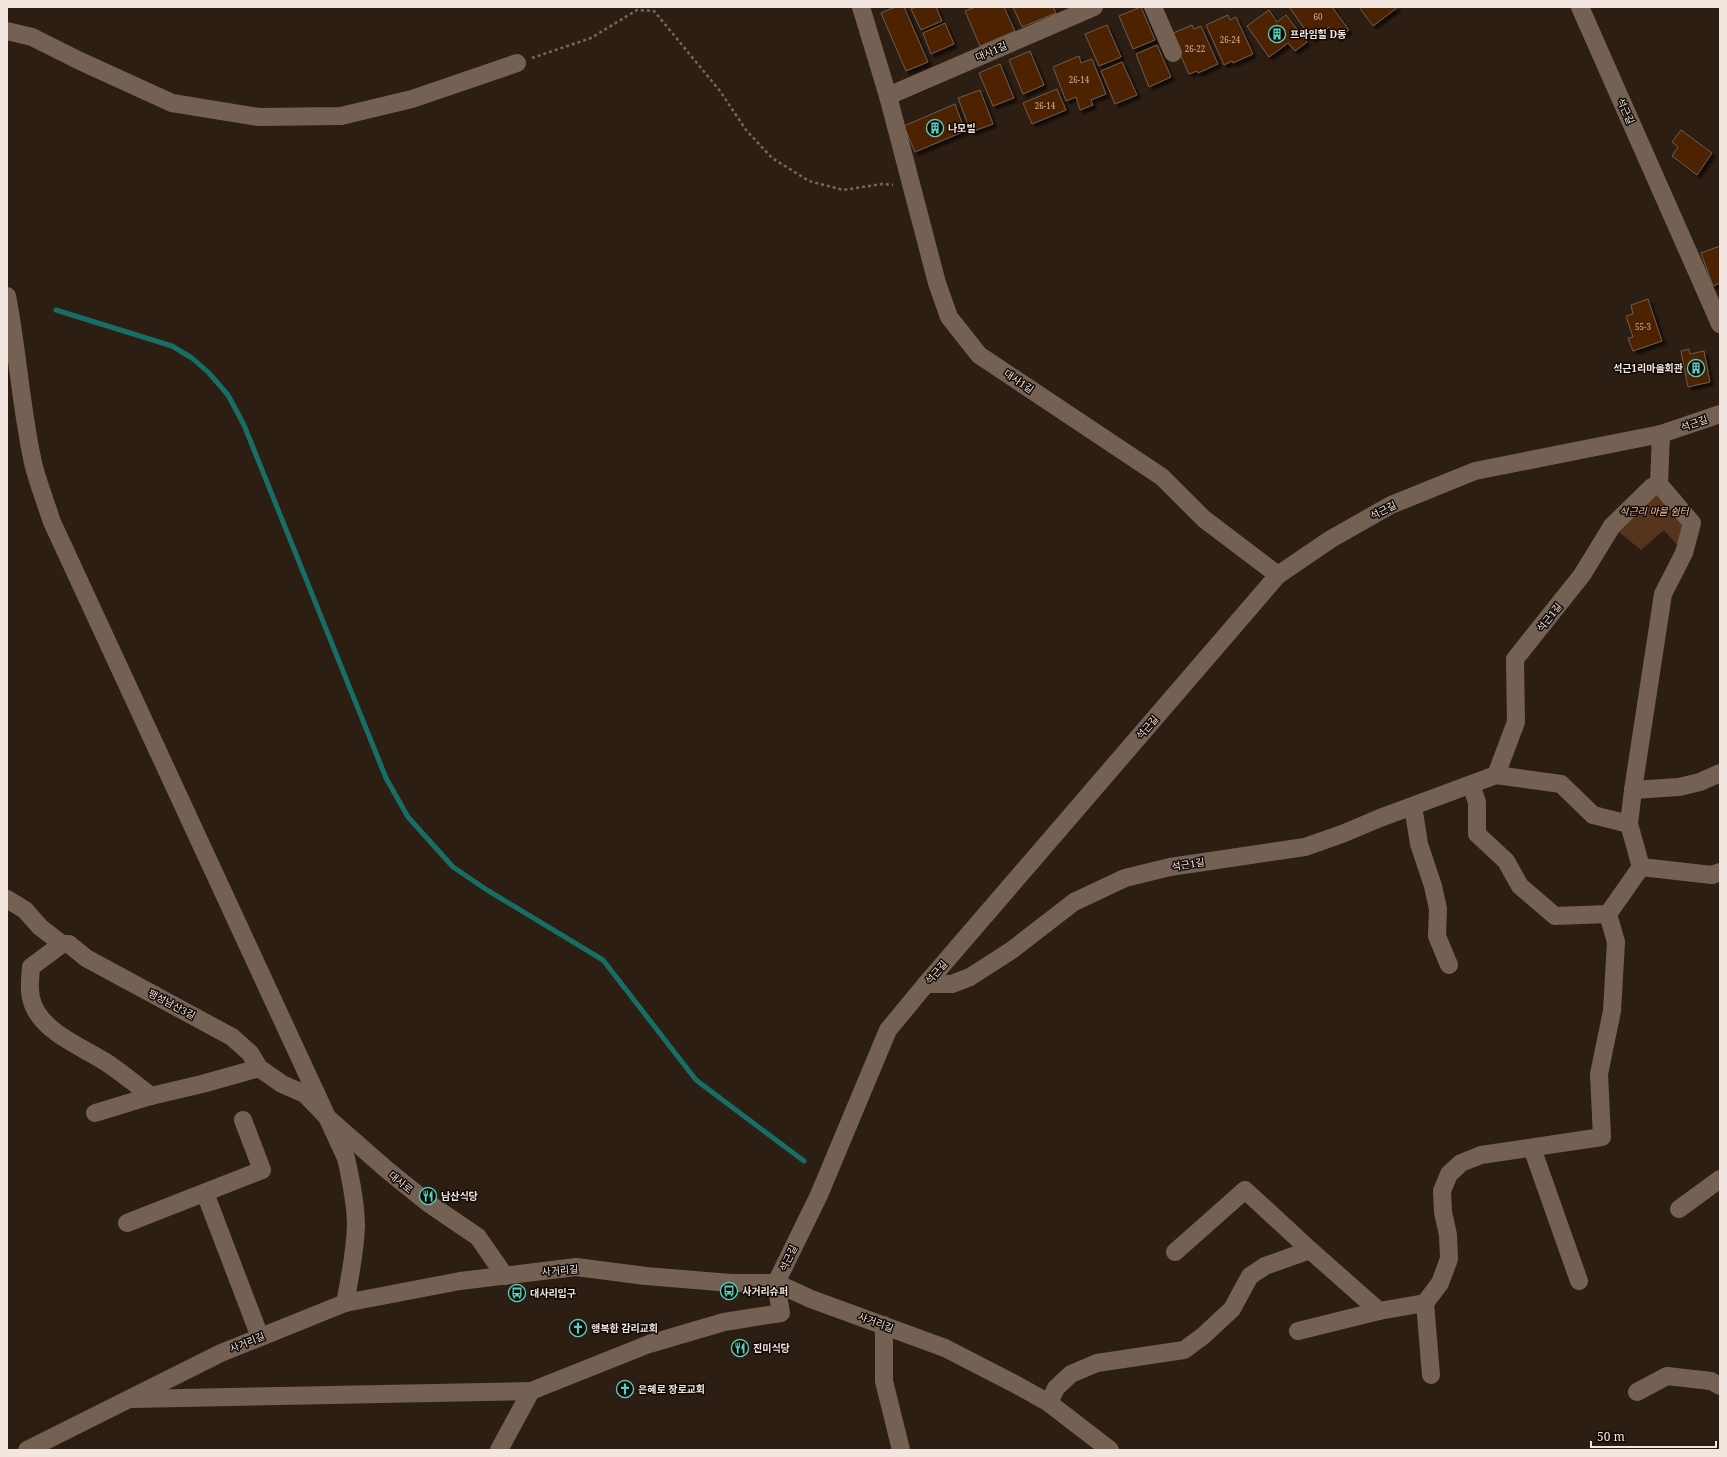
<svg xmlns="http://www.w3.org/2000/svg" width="1727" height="1457" font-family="'Noto Serif','Noto Sans KR',serif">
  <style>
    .green { fill: #57351d }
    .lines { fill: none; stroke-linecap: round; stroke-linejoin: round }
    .stream { stroke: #176e64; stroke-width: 5 }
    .building { fill: #4e2300; stroke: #6e5b4f; filter: url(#shadow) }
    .path { stroke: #75675d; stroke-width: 2.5; stroke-dasharray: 3 3; stroke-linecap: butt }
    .minor { stroke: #746154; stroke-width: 18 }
    .labels { text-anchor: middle; stroke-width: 3; stroke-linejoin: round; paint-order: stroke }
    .number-label { font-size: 8px; fill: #c9b5a7 }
    .poi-label { font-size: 10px; font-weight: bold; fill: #f2e6df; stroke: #100906; text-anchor: start }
    .street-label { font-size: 10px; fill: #f2e6df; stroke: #100906 }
    .park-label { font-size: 10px; font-style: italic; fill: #fcc5a2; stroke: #100906 }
  </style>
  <defs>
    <filter id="shadow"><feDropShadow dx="3.5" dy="3.5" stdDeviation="1" flood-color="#0009"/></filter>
  </defs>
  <rect width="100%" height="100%" fill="#2d1e13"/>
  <polygon class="green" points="1652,487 1692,523 1684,553 1664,530 1641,550 1612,526"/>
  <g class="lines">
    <polyline class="stream" points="56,310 172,346 192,358 209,373 228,395 244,425 386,778 408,817 453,867 487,890 603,960 696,1080 804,1161"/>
  </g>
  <g class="building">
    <polygon points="895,7 904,7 928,62 906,71 881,13"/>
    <polygon points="916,7 936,7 942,21 921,30 911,9"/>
    <polygon points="975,7 1004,7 1015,31 980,46 965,11"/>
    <polygon points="1013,7 1053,7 1056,13 1022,27"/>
    <polygon points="1141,7 1155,40 1133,49 1119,16"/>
    <polygon points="1289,7 1332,7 1349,30 1337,38 1329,27 1312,39"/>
    <polygon points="1359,7 1398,7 1373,26"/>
    <polygon points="1269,10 1277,22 1286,15 1307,42 1295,51 1288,43 1269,57 1247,26"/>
    <polygon points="1228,15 1230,20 1236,17 1253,54 1233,63 1232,61 1224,65 1206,25"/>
    <polygon points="945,23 954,44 931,54 923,33"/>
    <polygon points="1107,25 1121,57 1099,66 1085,34"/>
    <polygon points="1192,25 1194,29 1201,26 1218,64 1198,73 1197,71 1189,74 1171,34"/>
    <polygon points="1157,45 1171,77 1149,87 1136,54"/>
    <polygon points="1030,51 1044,85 1023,94 1009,60"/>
    <polygon points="1079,56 1081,63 1092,59 1106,94 1091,100 1093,105 1080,110 1076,97 1066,101 1053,67"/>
    <polygon points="1122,62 1137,95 1115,104 1101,71"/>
    <polygon points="1000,64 1014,98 993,106 979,73"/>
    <polygon points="1057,89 1066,110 1032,124 1023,103"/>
    <polygon points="980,90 993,124 971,132 958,98"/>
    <polygon points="955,104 965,131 915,152 904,126"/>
    <polygon points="1681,130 1712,153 1697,175 1672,156 1678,147 1672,142"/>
    <polygon points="1720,246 1720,283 1713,286 1701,253"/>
    <polygon points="1648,299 1662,341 1633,351 1628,338 1633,337 1626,316 1633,314 1631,305"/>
    <polygon points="1689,349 1690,354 1704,351 1710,382 1688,387 1681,351"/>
  </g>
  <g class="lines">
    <polyline class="path" points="532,58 591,38 637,10 654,11 720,91 746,130 772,158 809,181 843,190 882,184 893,185"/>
    <g class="minor">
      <polyline points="861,7 888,96 937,283 949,317 979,355 1162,477 1204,519 1278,575"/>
      <polyline points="1153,7 1173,53"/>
      <polyline points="1580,7 1720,324"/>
      <polyline points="7,31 32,37 80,61 172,103 259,117 341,116 412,99 517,63"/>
      <polyline points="888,96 1094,7"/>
      <path d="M7,296C18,352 21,411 34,467C39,485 46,504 52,522L346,1158C351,1180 356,1204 356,1226C355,1252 350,1278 345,1303"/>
      <polyline points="1496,775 1516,722 1515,659 1582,575 1612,526 1652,487 1659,484"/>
      <polyline points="1471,785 1477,802 1477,834 1506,861 1520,886 1555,916 1608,914 1641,867 1629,824 1633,790 1663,594 1684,553 1692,523 1659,484 1661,434"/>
      <polyline points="1633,790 1679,787 1700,782 1720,773"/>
      <polyline points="1413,806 1419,844 1433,886 1438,909 1437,936 1449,965"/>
      <polyline points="1641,867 1712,875 1720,872"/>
      <polyline points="7,899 25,910 40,927 62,944 69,944 86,958 232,1037 250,1053 259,1068 282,1084 305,1094 329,1119 386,1169 428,1203 478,1237 505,1276"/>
      <path d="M62,944L31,967C30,981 28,994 34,1007C46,1033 80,1046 104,1061C120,1071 135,1084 151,1096"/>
      <polyline points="926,984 952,984 970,977 1012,950 1074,902 1125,878 1170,867 1305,847 1342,834 1380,818 1496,775 1561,784 1593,815 1629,824"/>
      <polyline points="95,1113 151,1096 202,1084 259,1068"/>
      <polyline points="1532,1148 1579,1281"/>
      <polyline points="205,1193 260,1337"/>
      <polyline points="1679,1209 1720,1179"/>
      <polyline points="127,1223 262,1170 243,1120"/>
      <polyline points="1175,1252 1245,1190 1310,1250"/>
      <polyline points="1425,1303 1431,1375"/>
      <polyline points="884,1325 884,1381 901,1450"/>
      <polyline points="1298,1331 1379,1311"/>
      <polyline points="1637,1392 1667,1376 1711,1381 1720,1386"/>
      <polyline points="132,1399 531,1391"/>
      <polyline points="1049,1403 1056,1388 1071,1374 1097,1363 1184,1350 1203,1336 1232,1309 1250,1276 1265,1266 1310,1250 1379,1311 1425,1303 1440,1283 1449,1259 1448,1235 1443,1212 1442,1191 1449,1174 1461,1163 1481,1155 1602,1137 1599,1074 1612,1011 1616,942 1608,914"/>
      <polyline points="27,1450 221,1353 345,1303 460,1281 576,1267 646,1276 731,1283 776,1283 811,1299 945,1348 1015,1384 1049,1403 1110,1450"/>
      <polyline points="499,1450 531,1391 649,1344 724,1322 781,1313 776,1283 819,1195 888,1030 926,984 1278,575 1331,539 1391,505 1475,471 1661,434 1720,414"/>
    </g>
  </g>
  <defs>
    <g id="building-ring" transform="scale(0.9)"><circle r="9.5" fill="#100906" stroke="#59cebe" stroke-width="1.5"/><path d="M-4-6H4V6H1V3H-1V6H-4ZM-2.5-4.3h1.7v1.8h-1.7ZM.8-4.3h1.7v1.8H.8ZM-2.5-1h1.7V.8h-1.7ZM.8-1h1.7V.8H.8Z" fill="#59cebe"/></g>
    <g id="restaurant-ring" transform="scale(0.9)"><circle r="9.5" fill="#100906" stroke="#59cebe" stroke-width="1.5"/><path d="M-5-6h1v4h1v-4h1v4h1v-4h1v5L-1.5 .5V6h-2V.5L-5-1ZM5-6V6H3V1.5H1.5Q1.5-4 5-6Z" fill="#59cebe"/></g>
    <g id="bus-ring" transform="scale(0.9)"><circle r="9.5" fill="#100906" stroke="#59cebe" stroke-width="1.5"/><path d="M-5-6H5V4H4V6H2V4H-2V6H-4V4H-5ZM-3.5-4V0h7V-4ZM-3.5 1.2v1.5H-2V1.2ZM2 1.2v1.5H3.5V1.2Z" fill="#59cebe"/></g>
    <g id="church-ring" transform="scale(0.9)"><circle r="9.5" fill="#100906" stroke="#59cebe" stroke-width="1.5"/><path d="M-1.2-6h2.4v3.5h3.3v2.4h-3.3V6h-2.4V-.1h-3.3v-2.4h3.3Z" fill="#59cebe"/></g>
  </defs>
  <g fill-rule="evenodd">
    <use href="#building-ring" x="1277" y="34"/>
    <use href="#building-ring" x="935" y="128"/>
    <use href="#building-ring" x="1696" y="368"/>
    <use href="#restaurant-ring" x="428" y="1196"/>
    <use href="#bus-ring" x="729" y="1291"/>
    <use href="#bus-ring" x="517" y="1293"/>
    <use href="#church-ring" x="578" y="1328"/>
    <use href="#restaurant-ring" x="740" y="1348"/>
    <use href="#church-ring" x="625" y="1389"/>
  </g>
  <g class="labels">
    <g class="number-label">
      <text x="1318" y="20">60</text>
      <text x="1230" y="43">26-24</text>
      <text x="1195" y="52">26-22</text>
      <text x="1079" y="83">26-14</text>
      <text x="1045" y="109">26-14</text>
      <text x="1643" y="330">55-3</text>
    </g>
    <g class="poi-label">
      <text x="1290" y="38">프라임힐 D동</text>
      <text x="948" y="132">나모빌</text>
      <text x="1683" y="372" text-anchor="end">석근1리마을회관</text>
      <text x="441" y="1200">남산식당</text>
      <text x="742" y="1295">사거리슈퍼</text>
      <text x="530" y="1297">대사리입구</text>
      <text x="591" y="1332">행복한 감리교회</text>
      <text x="753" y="1352">진미식당</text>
      <text x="638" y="1393">은혜로 장로교회</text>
    </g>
    <g class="street-label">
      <text transform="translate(991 51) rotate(-23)" y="4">대사1길</text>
      <text transform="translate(1626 111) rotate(66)" y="4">석근길</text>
      <text transform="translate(1019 381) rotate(34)" y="4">대사1길</text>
      <text transform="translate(1694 423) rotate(-19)" y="4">석근길</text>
      <text transform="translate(1383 510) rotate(-27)" y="4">석근길</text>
      <text transform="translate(1549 617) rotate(-51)" y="4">석근1길</text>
      <text transform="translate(1147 727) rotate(-49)" y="4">석근길</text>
      <text transform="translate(1188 864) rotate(-9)" y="4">석근1길</text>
      <text transform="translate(936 972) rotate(-49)" y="4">석근길</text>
      <text transform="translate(172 1004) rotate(28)" y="4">팽성남산3길</text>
      <text transform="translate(401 1182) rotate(39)" y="4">대사로</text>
      <text transform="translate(788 1258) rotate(-64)" y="4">석근길</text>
      <text transform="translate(560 1270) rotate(-5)" y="4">사거리길</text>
      <text transform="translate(876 1322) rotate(20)" y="4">사거리길</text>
      <text transform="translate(247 1342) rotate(-22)" y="4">사거리길</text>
    </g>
    <g class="park-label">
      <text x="1654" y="515">석근리 마을 쉼터</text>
    </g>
  </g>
  <rect width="1727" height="1457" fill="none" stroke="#f2e6df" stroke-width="16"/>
  <path d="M1591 1441v6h125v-6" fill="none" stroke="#f2e6df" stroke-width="2"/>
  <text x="1597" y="1441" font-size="12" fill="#f2e6df" stroke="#100906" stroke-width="3" paint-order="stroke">50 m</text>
</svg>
